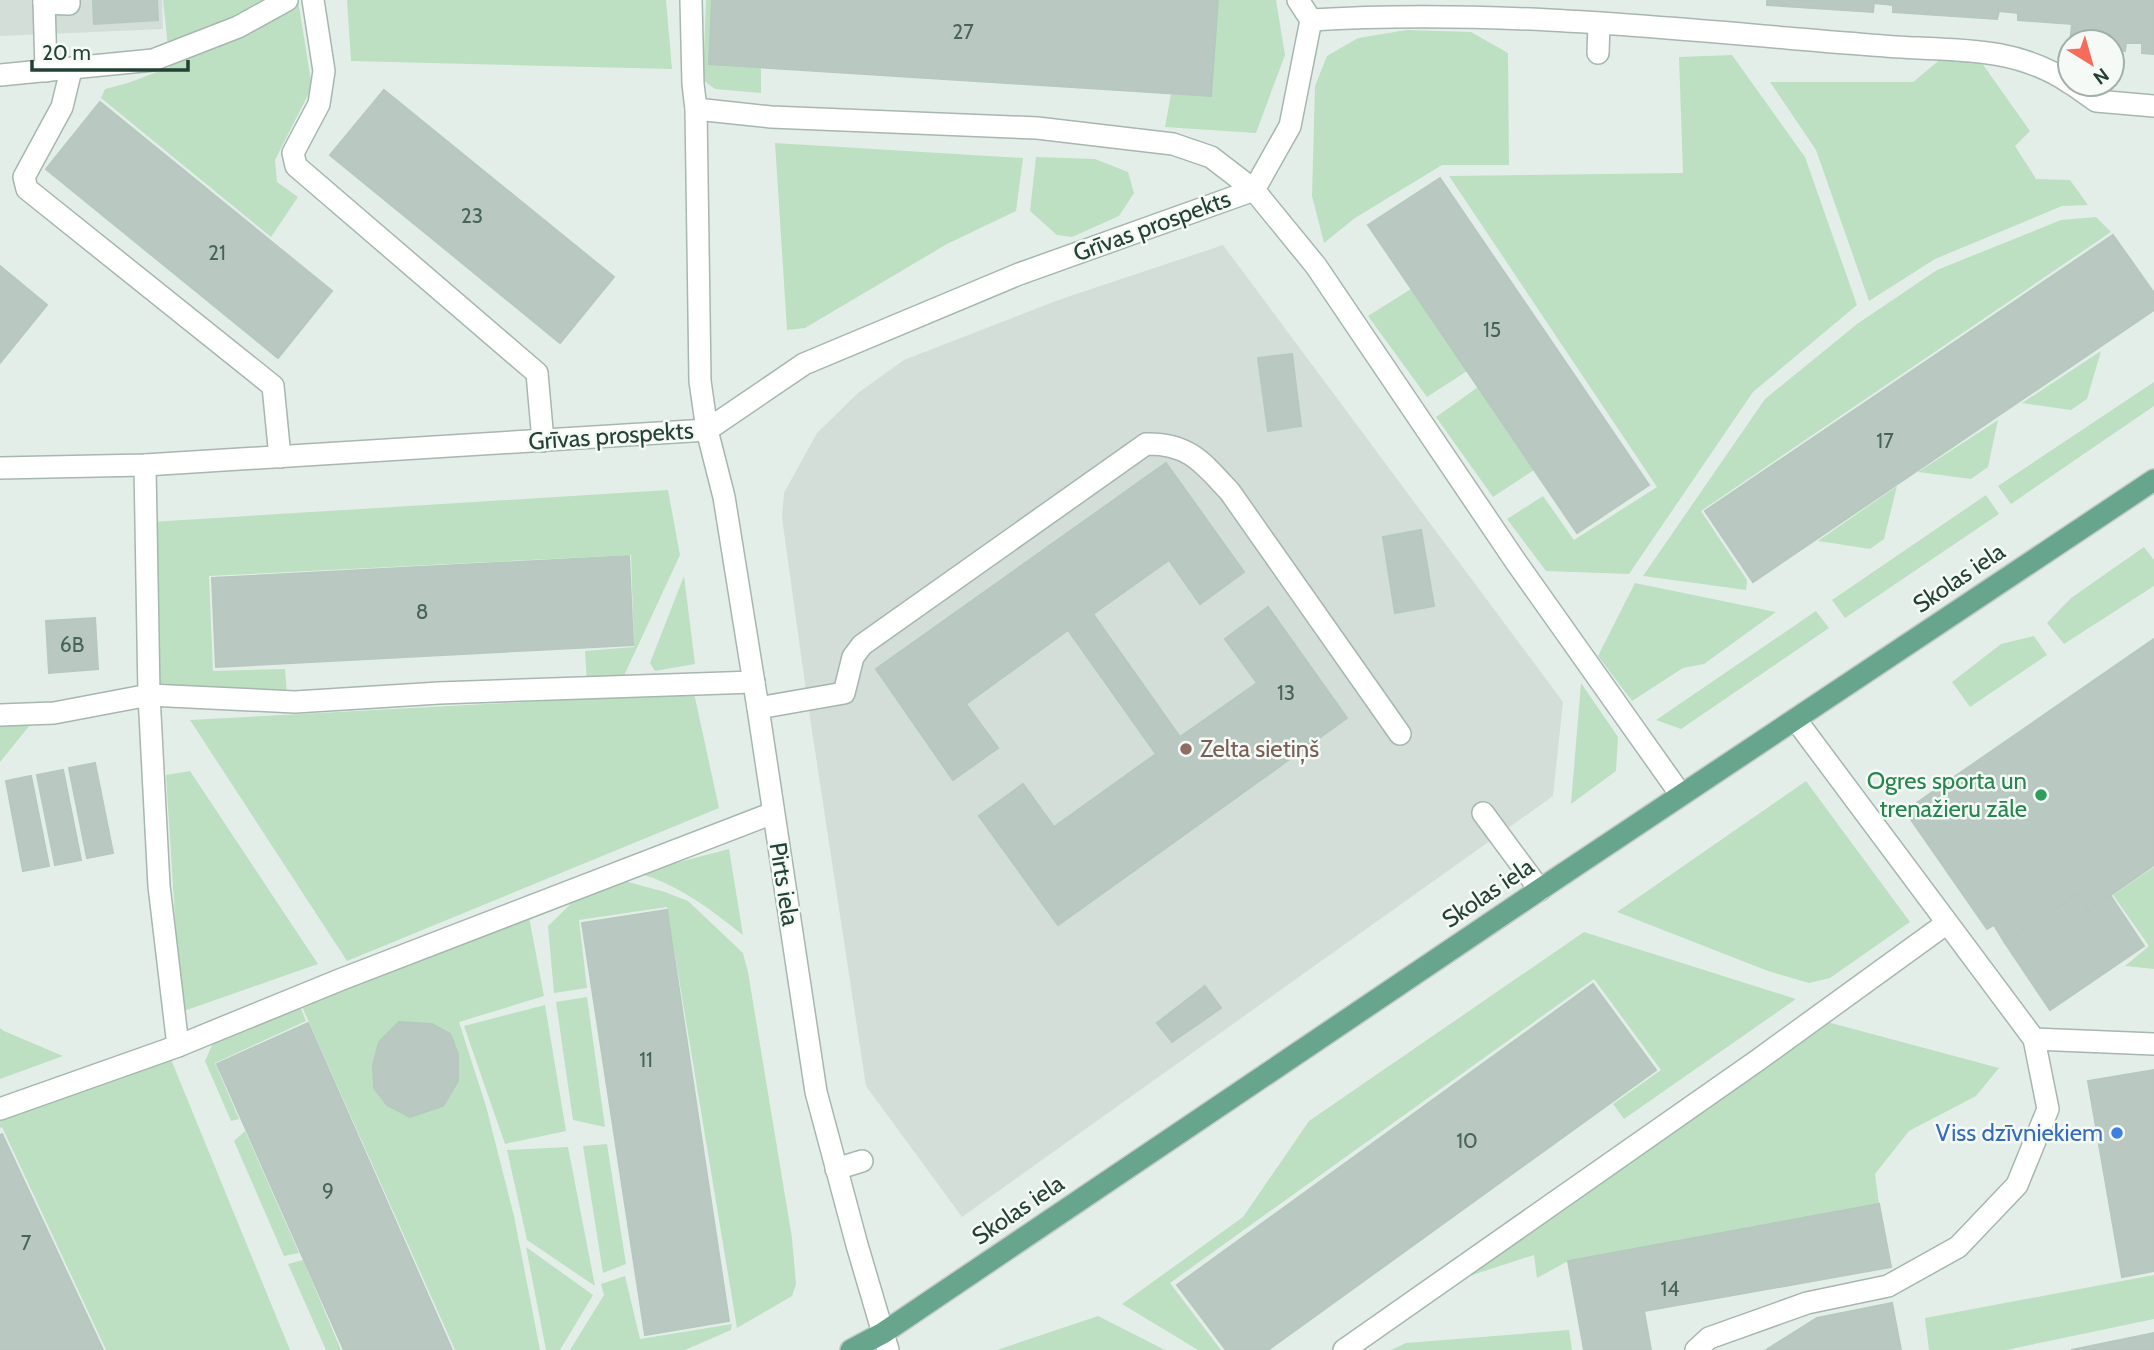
<svg xmlns="http://www.w3.org/2000/svg" width="2154" height="1350" font-family="Cabin,sans-serif">
  <style>
    .built { fill: #d2ded7 }
    .green { fill: #bde0c2 }
    .building { fill: #b9c9c1; stroke: #b6c8bf; stroke-width: 2 }
    .lines { fill: none; stroke-linecap: round; stroke-linejoin: round }
    .minor-casing { stroke: #a6b7af; stroke-width: 24 }
    .major-casing { stroke: #c1cac6; stroke-width: 24 }
    .minor { stroke: #fff; stroke-width: 21 }
    .major { stroke: #67a58d; stroke-width: 21 }
    .education-dot { fill: #8d6e63; stroke: #f5faf7; stroke-width: 2.5 }
    .leisure-dot { fill: #2e9e5b; stroke: #f5faf7; stroke-width: 2.5 }
    .shop-dot { fill: #3f7fe0; stroke: #f5faf7; stroke-width: 2.5 }
    .labels { text-anchor: middle; stroke-width: 5; stroke-linejoin: round; paint-order: stroke }
    .number-label { font-size: 21px; fill: #486358 }
    .street-label { font-size: 24px; fill: #234135; stroke: #f5faf7 }
    .education-label { font-size: 24px; fill: #785e54; stroke: #f5faf7; text-anchor: start }
    .leisure-label { font-size: 24px; fill: #27864d; stroke: #f5faf7; text-anchor: end }
    .shop-label { font-size: 24px; fill: #366cbe; stroke: #f5faf7; text-anchor: end }
  </style>
  <rect width="100%" height="100%" fill="#e4eee9"/>
  <g class="built">
    <polygon points="0,0 162,0 163,29 0,36"/>
    <polygon points="1223,245 1563,702 1553,796 962,1217 866,1086 807,698 782,518 784,493 817,433 858,393 904,360 1061,299"/>
  </g>
  <g class="green">
    <polygon points="163,0 298,0 312,87 275,160 277,182 298,197 271,237 101,98 105,89 128,83 170,67"/>
    <polygon points="347,0 666,0 672,69 351,61"/>
    <polygon points="706,0 712,0 710,64 761,67 761,93 715,89 703,80"/>
    <polygon points="1218,0 1276,0 1285,55 1256,133 1165,127 1171,94 1211,96"/>
    <polygon points="1407,30 1471,32 1508,53 1509,165 1442,165 1355,218 1324,243 1312,196 1315,86 1327,56 1358,38"/>
    <polygon points="1732,55 1805,157 1857,305 1753,392 1629,574 1546,571 1507,519 1543,496 1574,540 1657,487 1449,176 1683,173 1679,57"/>
    <polygon points="1942,58 1979,59 2030,131 2015,146 2036,179 2070,180 2088,205 2062,206 1935,259 1869,301 1816,150 1770,82 1913,82"/>
    <polygon points="775,143 1023,158 1016,211 947,244 805,328 787,330"/>
    <polygon points="1036,157 1095,159 1128,172 1134,193 1119,216 1072,237 1057,235 1030,211"/>
    <polygon points="2096,217 2111,232 1701,511 1747,580 1746,590 1643,576 1765,399 1857,324 1937,270 2061,220"/>
    <polygon points="1411,289 1467,371 1427,397 1368,316"/>
    <polygon points="2101,351 2087,399 2071,410 2022,403"/>
    <polygon points="2154,382 2154,406 2011,504 1998,486"/>
    <polygon points="1478,387 1534,470 1493,497 1436,417"/>
    <polygon points="1998,420 1988,467 1971,479 1918,472"/>
    <polygon points="1897,486 1884,539 1870,549 1818,541"/>
    <polygon points="668,490 680,555 622,680 587,683 585,651 634,647 631,555 209,576 213,671 285,669 287,694 168,693 155,676 151,522"/>
    <polygon points="1986,495 1999,514 1845,618 1832,600"/>
    <polygon points="2144,547 2154,560 2154,586 2064,644 2047,623 2071,598"/>
    <polygon points="684,576 695,664 655,671 650,663"/>
    <polygon points="1635,583 1776,612 1704,664 1683,668 1632,701 1598,656"/>
    <polygon points="1816,611 1829,628 1681,729 1656,720"/>
    <polygon points="2034,636 2047,655 1970,707 1952,682 2001,644"/>
    <polygon points="1581,683 1618,737 1616,771 1571,804"/>
    <polygon points="694,693 719,808 347,961 190,720"/>
    <polygon points="30,725 0,762 0,726"/>
    <polygon points="190,771 318,964 181,1012 166,775"/>
    <polygon points="1806,781 1910,922 1830,978 1809,983 1768,971 1617,912"/>
    <path d="M729,849L743,935C710,909 679,885 638,873Z"/>
    <polygon points="2154,867 2154,969 2125,966 2149,946 2113,895"/>
    <polygon points="621,880 665,892 688,901 743,953 748,972 792,1238 796,1284 792,1296 737,1328 667,907 579,920 587,988 554,993 548,926 577,898"/>
    <polygon points="528,912 544,996 459,1022 486,1106 514,1216 540,1350 455,1350 299,1000"/>
    <polygon points="1584,932 1796,999 1624,1119 1613,1104 1661,1070 1594,979 1170,1283 1221,1350 1198,1350 1122,1304 1243,1217 1309,1121"/>
    <polygon points="587,997 605,1127 573,1120 556,1002"/>
    <polygon points="298,1001 306,1021 215,1063 239,1119 231,1121 205,1061 216,1036"/>
    <polygon points="545,1005 566,1131 505,1144 464,1026"/>
    <polygon points="1820,1020 1999,1068 1976,1096 1909,1131 1875,1174 1879,1204 1568,1261 1537,1278 1534,1255 1432,1288"/>
    <polygon points="0,1028 4,1031 63,1056 0,1079"/>
    <polygon points="170,1057 290,1350 106,1350 2,1127 0,1128 0,1114"/>
    <polygon points="245,1131 299,1253 284,1256 234,1141"/>
    <polygon points="607,1144 626,1264 603,1273 583,1146"/>
    <polygon points="568,1147 595,1286 527,1240 507,1150"/>
    <polygon points="526,1247 593,1295 560,1350 546,1350"/>
    <polygon points="303,1260 341,1350 326,1350 288,1264"/>
    <polygon points="2154,1275 2154,1319 2006,1350 1929,1350 1925,1318"/>
    <polygon points="625,1276 640,1339 732,1324 731,1330 685,1350 570,1350 604,1295 601,1284"/>
    <polygon points="1098,1316 1165,1350 997,1350"/>
    <polygon points="1569,1330 1572,1350 1391,1350 1406,1343"/>
  </g>
  <g class="building">
    <polygon points="93,0 157,0 158,20 94,24"/>
    <polygon points="712,0 1218,0 1211,96 709,64"/>
    <polygon points="1767,0 2154,0 2154,54 2142,53 2142,43 2126,43 2125,51 2122,51 2112,50 2112,42 2070,42 2072,24 2018,20 2018,13 1999,11 1997,19 1893,12 1893,5 1874,3 1873,12 1767,5"/>
    <polygon points="384,90 614,277 560,343 330,155"/>
    <polygon points="100,102 332,291 278,358 46,169"/>
    <polygon points="1440,178 1649,485 1577,533 1368,225"/>
    <polygon points="2113,235 2154,293 2154,310 1753,582 1705,511"/>
    <polygon points="0,266 47,305 0,363"/>
    <polygon points="1292,354 1301,426 1268,431 1258,358"/>
    <polygon points="1166,463 1244,572 1200,604 1169,560 1093,614 1180,737 1257,683 1225,639 1268,607 1347,718 1058,925 979,816 1023,784 1054,827 1156,754 1068,630 966,704 998,748 953,780 876,669"/>
    <polygon points="1421,530 1434,606 1395,613 1383,537"/>
    <polygon points="629,556 633,645 216,667 212,578"/>
    <polygon points="95,618 98,669 49,673 46,621"/>
    <polygon points="2154,639 2154,865 2089,910 2078,894 2005,943 1994,925 1987,929 1905,811"/>
    <polygon points="95,763 113,853 87,858 69,768"/>
    <polygon points="63,770 81,860 55,865 37,775"/>
    <polygon points="31,776 49,866 23,871 6,781"/>
    <polygon points="2078,894 2089,910 2110,895 2144,946 2050,1010 2005,943"/>
    <polygon points="667,910 729,1321 645,1335 582,923"/>
    <polygon points="1593,984 1656,1070 1268,1350 1226,1350 1177,1285"/>
    <polygon points="1205,986 1221,1008 1172,1042 1157,1023"/>
    <polygon points="399,1022 432,1024 450,1034 458,1054 458,1081 443,1106 410,1117 387,1105 374,1088 373,1065 379,1042"/>
    <polygon points="308,1023 452,1350 344,1350 217,1064"/>
    <polygon points="2154,1070 2154,1271 2122,1277 2088,1081"/>
    <polygon points="2,1134 103,1350 0,1350 0,1135"/>
    <polygon points="1879,1204 1891,1267 1644,1311 1651,1350 1584,1350 1568,1261"/>
    <polygon points="1892,1303 1901,1350 1766,1350 1817,1318"/>
    <polygon points="2154,1333 2154,1350 2071,1350"/>
  </g>
  <g class="lines">
    <g class="minor-casing">
      <g id="minor">
        <polyline points="44,0 46,71"/>
        <polyline points="313,0 324,71 319,104 293,153 296,166 537,373 543,441"/>
        <polyline points="691,0 693,84 696,109 700,381 707,430 724,497 758,708 816,1092 857,1245 888,1350"/>
        <polyline points="1298,0 1311,20 1290,126 1254,190 1316,266 1516,562 1681,795"/>
        <polyline points="44,3 69,4 69,0"/>
        <path d="M1311,20C1485,9 1660,27 1833,42C1862,44 1890,47 1918,48C1972,50 2023,51 2070,83"/>
        <polyline points="1598,53 1599,24"/>
        <polyline points="71,70 62,107 24,177 27,189 273,386 280,457"/>
        <polyline points="0,75 153,60 238,27 287,0"/>
        <polyline points="2072,84 2096,101 2154,106"/>
        <polyline points="696,109 771,117 1037,128 1173,144 1211,157 1254,190"/>
        <polyline points="145,465 149,695 159,886 178,1046"/>
        <polyline points="0,468 145,465 707,430 804,364 1019,274 1254,190"/>
        <path d="M758,708L844,693L853,657L862,645L1146,444C1189,443 1203,463 1230,492L1400,734"/>
        <polyline points="0,715 54,713 149,695 295,702 439,693 754,682"/>
        <polyline points="1483,813 1540,890"/>
        <polyline points="2034,1039 2154,1044"/>
        <polyline points="0,1109 178,1046 342,979 773,813"/>
        <polyline points="836,1169 862,1161"/>
        <polyline points="1344,1350 1758,1060 1947,923"/>
        <polyline points="1696,1350 1709,1338 1807,1303 1888,1286 1958,1247 2017,1185 2048,1109 2034,1039 1796,720"/>
      </g>
    </g>
    <g class="major-casing">
      <polyline id="major" points="851,1350 883,1333 957,1283 1557,878 2154,480"/>
    </g>
    <use href="#minor" class="minor"/>
    <use href="#major" class="major"/>
  </g>
  <circle class="education-dot" cx="1186" cy="749" r="7"/>
  <circle class="leisure-dot" cx="2041" cy="795" r="7"/>
  <circle class="shop-dot" cx="2117" cy="1133" r="7"/>
  <g class="labels">
    <g class="number-label">
      <text x="963" y="39">27</text>
      <text x="472" y="223">23</text>
      <text x="217" y="260">21</text>
      <text x="1492" y="337">15</text>
      <text x="1885" y="448">17</text>
      <text x="422" y="619">8</text>
      <text x="72" y="652">6B</text>
      <text x="1286" y="700">13</text>
      <text x="646" y="1067">11</text>
      <text x="1467" y="1148">10</text>
      <text x="328" y="1198">9</text>
      <text x="26" y="1250">7</text>
      <text x="1670" y="1296">14</text>
    </g>
    <g class="street-label">
      <text transform="translate(1152 226) rotate(-20)" y="8">Grīvas prospekts</text>
      <text transform="translate(611 436) rotate(-4)" y="8">Grīvas prospekts</text>
      <text transform="translate(1959 578) rotate(-34)" y="8">Skolas iela</text>
      <text transform="translate(784 884) rotate(81)" y="8">Pirts iela</text>
      <text transform="translate(1488 893) rotate(-34)" y="8">Skolas iela</text>
      <text transform="translate(1018 1210) rotate(-34)" y="8">Skolas iela</text>
    </g>
    <g class="education-label">
      <text x="1200" y="757">Zelta sietiņš</text>
    </g>
    <g class="leisure-label">
      <text x="2027" y="789">Ogres sporta un<tspan x="2027" dy="28">trenažieru zāle</tspan></text>
    </g>
    <g class="shop-label">
      <text x="2103" y="1141">Viss dzīvniekiem</text>
    </g>
  </g>
  <g transform="translate(2091 63) rotate(143)"><circle r="33" fill="#f5faf7" stroke="#a1b0a9" stroke-width="2"/>
  <path d="M0-5L12 26L0 18L-12 26Z" fill="#f76b5a"/>
  <text y="-10" font-size="19" font-weight="bold" text-anchor="middle" fill="#234135">N</text>
  </g>
  <path d="M32 60v10h156v-10" fill="none" stroke="#234135" stroke-width="3.5"/>
  <text x="42" y="60" font-size="21" fill="#234135" stroke="#f5faf7" stroke-width="5" paint-order="stroke">20 m</text>
</svg>
